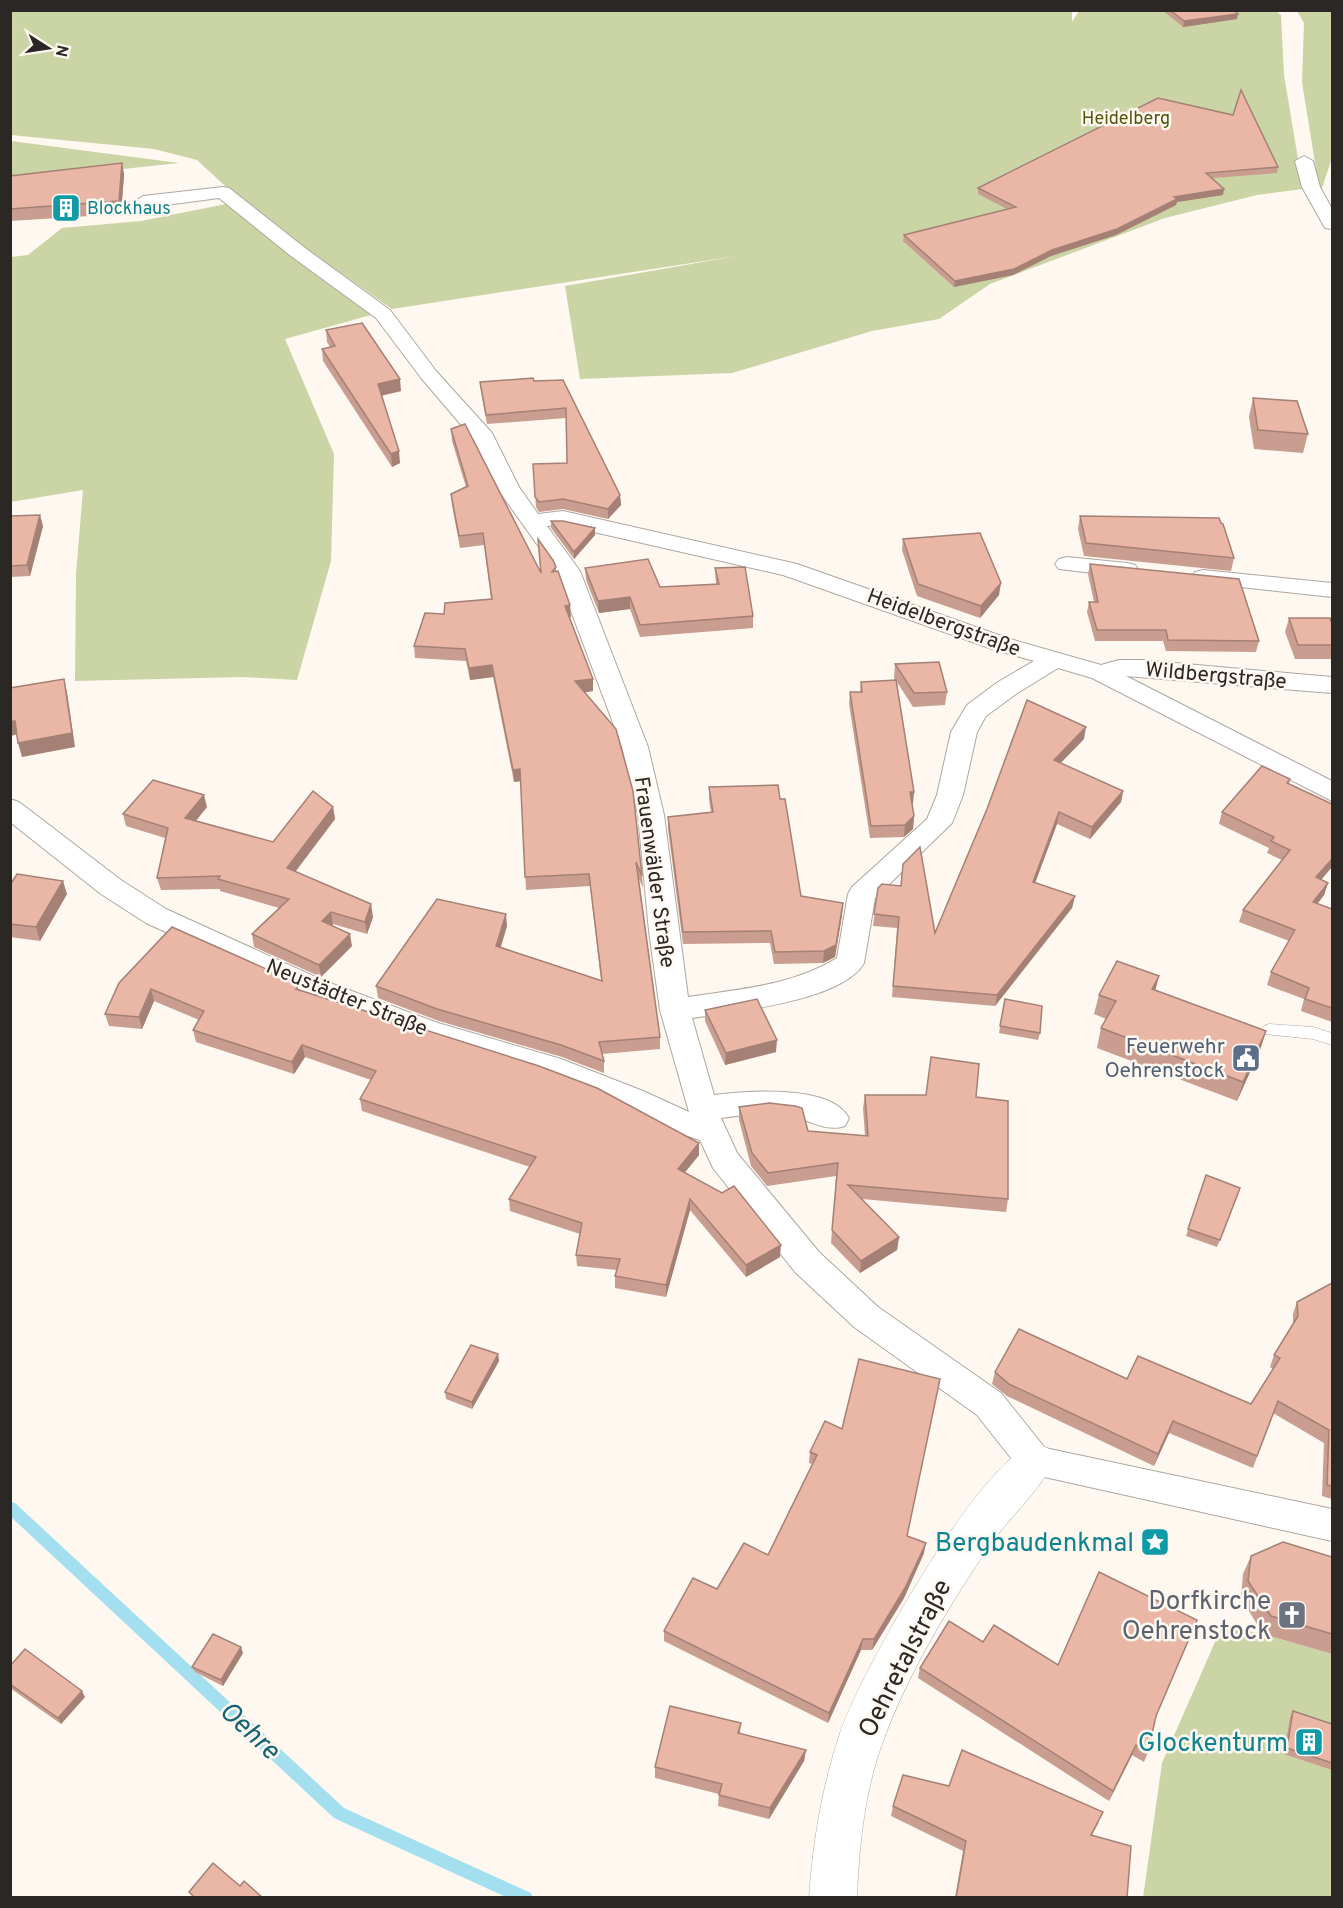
<svg xmlns="http://www.w3.org/2000/svg" width="1343" height="1908" font-family="Overpass,sans-serif">
  <style>
    .green { fill: #cbd4a5 }
    .lines { fill: none; stroke-linecap: round; stroke-linejoin: round }
    .stream { fill: #a3dfee; fill-rule: evenodd }
    .lane-casing { stroke: #ada7a0; stroke-width: 1 }
    .street-casing { stroke: #ada7a0; stroke-width: 2 }
    .secondary-casing { stroke: #ada7a0; stroke-width: 1 }
    .lane { fill: #fff; fill-rule: evenodd }
    .street { fill: #fff; fill-rule: evenodd }
    .secondary { fill: #fff; fill-rule: evenodd }
    .wall { fill: #c99d90 }
    .shaded-wall { fill: #a48075 }
    .building { fill: #eab7a7; stroke: #a48075; stroke-width: 1.5 }
    .labels { text-anchor: middle; stroke-width: 5; stroke-linejoin: round; paint-order: stroke }
    .far-park-label { font-size: 18px; fill: #4f570d; stroke: #fef8f1 }
    .far-culture-label { font-size: 18px; fill: #0d838f; stroke: #fef8f1; text-anchor: start }
    .street-label { font-size: 21px; fill: #2a2725; stroke: #fef8f1 }
    .service-label { font-size: 21px; fill: #4e5e75; stroke: #fef8f1; text-anchor: end }
    .near-culture-label { font-size: 26px; fill: #0d838f; stroke: #fef8f1; text-anchor: end }
    .near-worship-label { font-size: 26px; fill: #5b616d; stroke: #fef8f1; text-anchor: end }
    .near-street-label { font-size: 26px; fill: #2a2725; stroke: #fef8f1 }
    .near-water-label { font-size: 27px; font-style: italic; fill: #136272; stroke: #fef8f1 }
  </style>
  <rect width="100%" height="100%" fill="#fef8f1"/>
  <g class="green">
    <polygon points="1072,10 1072,22 1079,11 1276,11 1281,15 1284,75 1303,189 1257,195 1165,218 990,284 939,319 872,331 732,373 580,379 565,286 737,256 392,309 251,210 197,160 154,149 11,135 10,11"/>
    <polygon points="1297,11 1332,11 1332,158 1320,194 1302,82 1304,23"/>
    <polygon points="11,141 179,163 11,181"/>
    <polygon points="226,204 371,315 285,339 334,454 331,561 297,680 244,677 75,681 76,574 83,490 11,502 11,257 28,255 62,228 141,221"/>
    <polygon points="1222,1626 1263,1634 1332,1654 1332,1897 1143,1898 1162,1763"/>
  </g>
  <g class="lines">
    <polygon class="stream" points="10,1501 15,1503 344,1808 531,1893 533,1898 508,1898 334,1818 10,1516"/>
    <g class="lane-casing">
      <polygon id="lane" points="1269,1024 1313,1027 1332,1033 1332,1045 1313,1039 1264,1034 1261,1030 1264,1026"/>
    </g>
    <g class="street-casing">
      <g id="street">
        <polygon points="1304,156 1313,161 1320,187 1332,209 1332,229 1325,228 1302,187 1295,161"/>
        <path d="M223,187L229,188L305,248L390,310L436,371L492,433L519,487L538,514L563,511L797,564L1010,639L1101,665L1119,660H1142L1332,677V693L1126,676L1332,781V801L1092,678L1058,668L1016,694L986,716L977,732L963,795L952,823L875,898L864,963C843,1001 733,1012 692,1018L714,1095C747,1091 831,1084 849,1118L845,1126C825,1133 807,1118 787,1115C765,1112 743,1115 721,1118L737,1153L819,1252L878,1307L1001,1393L1045,1448L1332,1509V1541L1022,1472L977,1415L854,1327L795,1272L713,1168L700,1140L669,1130L621,1107L541,1076L419,1039L302,994L146,923L101,894L10,822V799L19,802L121,880L166,909L322,980L438,1023L561,1059L643,1091L689,1112L660,1010L649,931L638,815L622,747L556,571L497,488L474,440L422,379L376,318L291,256L219,198L143,208L134,202L143,196ZM563,525L783,575L992,649L1034,661L998,682L967,705L951,732L937,795L927,819L852,887L848,894L837,958C791,986 740,989 688,997L664,815L648,747L580,571L547,526Z"/>
        <polygon points="1067,557 1127,563 1135,565 1139,570 1135,575 1127,577 1059,569 1055,564 1059,559"/>
        <polygon points="1203,570 1332,583 1332,597 1195,582 1191,577 1195,572"/>
      </g>
    </g>
    <g class="secondary-casing">
      <path id="secondary" d="M1034,1443L1048,1448L1054,1461C1039,1493 1008,1518 988,1548C949,1606 910,1670 885,1736C865,1787 859,1844 857,1898H809C813,1841 822,1787 840,1733C861,1672 977,1464 1034,1443Z"/>
    </g>
    <use href="#lane" class="lane"/>
    <use href="#street" class="street"/>
    <use href="#secondary" class="secondary"/>
  </g>
  <g class="wall">
    <polygon points="1162,10 1234,10 1237,19 1183,27"/>
    <polygon points="122,163 124,175 121,214 10,221 10,176"/>
    <polygon points="1278,167 1277,173 1213,178 1224,189 1223,195 1177,202 1176,205 1116,235 1051,256 1013,275 954,287 903,241 904,235 1007,209 978,194 978,188"/>
    <polygon points="326,330 401,391 381,396 400,463 392,467 323,361 322,349 330,347 327,342"/>
    <polygon points="563,380 620,495 621,505 608,519 563,509 539,512 536,507 533,464 567,463 566,418 487,424 481,391 480,382"/>
    <polygon points="1253,398 1308,434 1303,453 1254,449 1249,417"/>
    <polygon points="451,429 541,573 556,567 556,572 571,617 569,617 593,679 593,691 584,692 642,876 643,888 639,879 660,1037 660,1049 602,1054 604,1061 604,1073 562,1057 439,1021 378,998 376,986 507,926 501,947 601,980 590,886 526,890 521,781 514,782 493,677 470,680 466,661 415,658 414,646 444,614 491,599 484,545 460,548 452,505 451,494 466,487 452,441"/>
    <polygon points="10,516 43,526 30,576 10,577"/>
    <polygon points="1080,516 1221,523 1234,558 1231,571 1084,556 1078,529"/>
    <polygon points="551,521 595,528 595,535 574,559 551,528"/>
    <polygon points="903,539 999,595 980,618 917,596 902,550"/>
    <polygon points="1090,564 1259,641 1256,652 1166,651 1163,641 1095,641 1087,612 1089,602 1094,602 1088,574"/>
    <polygon points="585,568 660,587 716,585 715,568 753,616 753,628 640,637 630,609 599,613 586,580"/>
    <polygon points="1289,618 1332,624 1332,659 1295,659 1285,632"/>
    <polygon points="895,664 947,692 945,705 913,707 897,682 914,792 912,804 914,816 913,829 904,837 870,838 849,704 850,692 860,692 861,682 895,680 894,678"/>
    <polygon points="1084,739 1060,763 1123,791 1121,802 1090,839 1057,824 1035,883 1075,896 1072,908 995,1006 892,997 897,928 873,926 878,888 935,933 987,809"/>
    <polygon points="1290,779 1289,784 1332,804 1332,867 1321,880 1328,883 1324,895 1317,904 1332,909 1332,1022 1301,1011 1304,999 1267,985 1271,972 1289,941 1239,922 1243,910 1282,860 1267,853 1269,848 1219,824 1222,812"/>
    <polygon points="709,787 780,799 801,896 842,915 835,957 823,963 774,964 770,943 683,944 668,829 668,817 711,813 709,799"/>
    <polygon points="207,807 196,821 273,842 333,807 335,819 295,872 373,917 367,934 333,924 332,925 352,946 321,977 254,947 252,934 279,908 220,891 220,889 161,890 157,878 165,838 126,826 123,814"/>
    <polygon points="10,885 67,894 40,941 10,937"/>
    <polygon points="172,927 301,990 699,1143 699,1155 684,1173 780,1257 746,1277 690,1210 666,1297 615,1288 615,1276 617,1270 577,1266 576,1255 580,1234 510,1211 509,1199 530,1167 362,1111 360,1099 371,1080 305,1057 294,1074 196,1042 193,1030 199,1020 154,1001 142,1029 109,1026 105,1014"/>
    <polygon points="1155,990 1266,1031 1260,1050 1237,1101 1097,1048 1101,1028 1106,1019 1094,1014 1099,995"/>
    <polygon points="1005,999 1040,1033 1038,1040 999,1033"/>
    <polygon points="705,1010 776,1052 725,1065 705,1021"/>
    <polygon points="865,1095 976,1097 1008,1199 1006,1212 862,1199 899,1237 897,1250 860,1273 831,1243 836,1176 767,1186 751,1166 739,1120 739,1107 808,1131 865,1136 863,1108"/>
    <polygon points="1206,1175 1238,1195 1217,1247 1186,1236"/>
    <polygon points="1332,1283 1332,1499 1322,1496 1324,1443 1273,1413 1253,1468 1169,1433 1154,1466 1007,1396 992,1384 995,1372 1127,1379 1251,1404 1273,1369 1270,1367 1274,1355 1293,1325 1293,1314 1297,1302"/>
    <polygon points="498,1354 499,1361 472,1409 446,1399 445,1392"/>
    <polygon points="825,1421 908,1536 924,1553 904,1598 872,1650 861,1650 828,1723 664,1641 664,1631 717,1589 768,1555 812,1464 809,1463 810,1452"/>
    <polygon points="1251,1556 1332,1557 1332,1654 1263,1634 1241,1598 1243,1574"/>
    <polygon points="983,1642 1058,1665 1155,1718 1148,1752 1144,1762 1132,1755 1109,1801 918,1678 920,1668"/>
    <polygon points="243,1653 223,1686 195,1672 192,1667"/>
    <polygon points="10,1666 85,1697 61,1724 10,1688"/>
    <polygon points="1293,1711 1332,1724 1332,1770 1284,1754 1290,1717"/>
    <polygon points="741,1723 740,1734 806,1750 804,1761 769,1819 718,1806 719,1794 655,1778 655,1767"/>
    <polygon points="949,1786 1099,1822 1092,1835 1127,1898 955,1898 963,1851 891,1816 893,1806"/>
  </g>
  <g class="shaded-wall">
    <polygon points="1238,14 1237,19 1183,27 1184,21"/>
    <polygon points="122,163 124,175 121,214 119,201"/>
    <polygon points="1224,189 1223,195 1177,202 1176,205 1116,235 1051,256 1013,275 954,287 955,281 1052,250 1174,197"/>
    <polygon points="400,379 401,391 379,396 378,384"/>
    <polygon points="399,451 400,463 392,467 391,454"/>
    <polygon points="620,495 621,505 608,519 608,509"/>
    <polygon points="40,515 43,526 30,576 27,565"/>
    <polygon points="595,528 595,535 574,559 574,552"/>
    <polygon points="1001,583 999,595 980,618 981,606"/>
    <polygon points="630,597 630,609 599,613 598,601"/>
    <polygon points="570,605 571,617 565,618 565,606"/>
    <polygon points="492,665 493,677 470,680 469,668"/>
    <polygon points="64,679 67,692 75,747 22,757 18,743"/>
    <polygon points="593,679 593,691 575,694 575,681"/>
    <polygon points="15,721 19,734 10,736 10,722"/>
    <polygon points="1086,727 1084,739 1052,772 1054,760"/>
    <polygon points="520,769 521,781 514,782 513,770"/>
    <polygon points="1123,791 1121,802 1090,839 1092,827"/>
    <polygon points="910,792 914,792 913,804 909,804"/>
    <polygon points="204,795 207,807 188,830 185,818"/>
    <polygon points="333,807 335,819 289,880 287,868"/>
    <polygon points="1059,812 1057,824 1031,894 1033,882"/>
    <polygon points="914,816 913,829 904,837 905,825"/>
    <polygon points="1332,859 1332,867 1312,890 1316,877"/>
    <polygon points="63,881 67,894 40,941 36,927"/>
    <polygon points="1328,883 1324,895 1309,915 1313,902"/>
    <polygon points="1075,896 1072,908 995,1006 997,995"/>
    <polygon points="843,903 842,915 835,957 823,963 824,951"/>
    <polygon points="371,904 373,917 367,934 365,922"/>
    <polygon points="331,912 333,924 325,933 322,921"/>
    <polygon points="506,914 507,926 497,958 496,946"/>
    <polygon points="350,934 352,946 321,977 319,965"/>
    <polygon points="1159,976 1154,996 1152,989"/>
    <polygon points="151,989 154,1001 142,1029 139,1017"/>
    <polygon points="1266,1031 1260,1050 1237,1101 1243,1082"/>
    <polygon points="777,1040 776,1052 725,1065 726,1053"/>
    <polygon points="302,1045 305,1057 294,1074 292,1062"/>
    <polygon points="699,1143 699,1155 678,1181 678,1169"/>
    <polygon points="690,1199 690,1210 666,1297 666,1285"/>
    <polygon points="899,1237 897,1250 860,1273 861,1261"/>
    <polygon points="781,1245 780,1257 746,1277 746,1265"/>
    <polygon points="498,1354 499,1361 472,1409 472,1402"/>
    <polygon points="1173,1421 1169,1433 1154,1466 1158,1454"/>
    <polygon points="926,1543 924,1553 904,1598 872,1650 874,1639"/>
    <polygon points="863,1639 861,1650 828,1723 829,1713"/>
    <polygon points="241,1647 243,1653 223,1686 221,1680"/>
    <polygon points="82,1691 85,1697 61,1724 58,1718"/>
    <polygon points="1136,1745 1132,1755 1109,1801 1113,1791"/>
    <polygon points="806,1750 804,1761 769,1819 770,1808"/>
  </g>
  <g class="building">
    <polygon points="1170,10 1234,10 1238,14 1184,21"/>
    <polygon points="1241,90 1278,167 1206,173 1224,189 1174,197 1177,199 1117,229 1052,250 1014,269 955,281 904,235 1016,207 978,188 1158,98 1233,115"/>
    <polygon points="122,163 119,201 10,209 10,176"/>
    <polygon points="362,323 400,379 378,384 399,451 391,454 322,349 335,346 326,330"/>
    <polygon points="533,378 534,381 563,380 620,495 608,509 563,499 539,502 535,497 533,464 567,463 566,408 486,415 480,382"/>
    <polygon points="1253,398 1297,401 1308,434 1258,430"/>
    <polygon points="465,424 541,573 538,539 553,560 556,567 552,572 558,571 570,605 565,606 593,679 575,681 616,729 633,791 642,876 636,862 660,1037 599,1042 604,1061 561,1045 437,1009 376,986 437,899 506,914 496,946 602,981 589,874 525,877 520,769 513,770 492,665 469,668 465,649 414,646 425,613 444,614 445,603 492,599 483,533 459,536 451,494 468,486 451,429"/>
    <polygon points="40,515 27,565 10,566 10,516"/>
    <polygon points="1080,516 1219,518 1221,523 1223,524 1234,558 1086,543"/>
    <polygon points="551,521 563,521 595,528 574,552"/>
    <polygon points="980,533 1001,583 981,606 918,584 903,539"/>
    <polygon points="648,559 660,587 719,584 715,568 745,567 753,616 640,625 630,597 598,601 585,568"/>
    <polygon points="1090,564 1239,579 1259,641 1168,640 1166,630 1097,630 1089,602 1098,602"/>
    <polygon points="1289,618 1330,618 1332,624 1332,645 1298,645"/>
    <polygon points="939,662 947,692 914,693 895,664"/>
    <polygon points="64,679 72,733 18,743 15,721 10,722 10,688"/>
    <polygon points="896,680 914,792 910,792 914,816 905,825 871,826 850,692 862,692 861,682"/>
    <polygon points="1027,700 1086,727 1054,760 1123,791 1092,827 1059,812 1033,882 1075,896 997,995 893,986 899,917 874,914 878,888 882,884 901,886 903,864 920,847 935,933 987,809"/>
    <polygon points="1262,766 1290,779 1287,783 1332,804 1332,859 1316,877 1328,883 1313,902 1332,909 1332,1008 1305,999 1309,988 1271,972 1295,930 1243,910 1290,850 1271,841 1274,837 1222,812"/>
    <polygon points="153,780 204,795 185,818 273,842 313,791 333,807 287,868 371,904 365,922 331,912 322,921 350,934 319,965 252,934 289,899 218,879 220,876 157,878 168,828 123,814"/>
    <polygon points="778,785 780,799 785,799 801,896 843,903 836,945 824,951 775,952 771,931 683,932 668,817 713,812 709,787"/>
    <polygon points="17,874 63,881 36,927 10,924 10,885"/>
    <polygon points="172,927 300,984 296,989 539,1066 597,1088 699,1143 678,1169 722,1193 734,1186 781,1245 746,1265 690,1199 666,1285 615,1276 620,1259 576,1255 582,1223 509,1199 536,1157 360,1099 376,1071 302,1045 292,1062 193,1030 204,1011 151,989 139,1017 105,1014 119,983"/>
    <polygon points="1117,961 1159,976 1152,989 1266,1031 1243,1082 1101,1028 1116,1001 1099,995"/>
    <polygon points="757,999 777,1040 726,1053 705,1010"/>
    <polygon points="1005,999 1042,1006 1040,1033 1000,1026"/>
    <polygon points="931,1057 979,1064 976,1097 1008,1101 1008,1199 848,1185 899,1237 861,1261 832,1230 838,1163 768,1173 752,1153 739,1107 769,1103 795,1106 802,1108 808,1131 868,1136 865,1095 926,1095"/>
    <polygon points="1206,1175 1240,1188 1220,1240 1188,1229"/>
    <polygon points="1332,1283 1332,1486 1327,1485 1329,1430 1278,1401 1257,1456 1173,1421 1158,1454 1009,1384 995,1372 1019,1329 1127,1379 1138,1356 1251,1404 1280,1358 1274,1355 1298,1316 1297,1302"/>
    <polygon points="471,1345 498,1354 472,1402 445,1392"/>
    <polygon points="859,1359 940,1379 907,1536 926,1543 905,1588 874,1639 863,1639 829,1713 664,1631 693,1578 717,1589 744,1543 768,1555 817,1455 810,1452 825,1421 842,1429"/>
    <polygon points="1283,1542 1332,1557 1332,1634 1271,1616 1248,1581 1251,1556"/>
    <polygon points="1099,1572 1197,1620 1156,1716 1148,1752 1136,1745 1113,1791 920,1668 949,1621 983,1642 994,1625 1058,1665"/>
    <polygon points="213,1634 241,1647 221,1680 192,1667"/>
    <polygon points="25,1649 82,1691 58,1718 10,1684 10,1666"/>
    <polygon points="670,1706 741,1723 738,1733 806,1750 770,1808 719,1795 722,1784 655,1767"/>
    <polygon points="1293,1711 1332,1724 1332,1763 1287,1748"/>
    <polygon points="962,1750 1103,1812 1091,1835 1131,1846 1127,1898 956,1898 966,1841 893,1806 903,1775 949,1786"/>
    <polygon points="213,1863 240,1886 244,1881 263,1898 195,1898 189,1892"/>
  </g>
  <defs>
    <g id="building-square" transform="scale(1.5)"><rect x="-9" y="-9" width="18" height="18" rx="4" fill="#0f9aa8" stroke="#fef8f1"/><path d="M-4-6H4V6H1V3H-1V6H-4ZM-2.5-4.3h1.7v1.8h-1.7ZM.8-4.3h1.7v1.8H.8ZM-2.5-1h1.7V.8h-1.7ZM.8-1h1.7V.8H.8Z" fill="#fff"/></g>
    <g id="civic-square" transform="scale(1.5)"><rect x="-9" y="-9" width="18" height="18" rx="4" fill="#5c6f8a" stroke="#fef8f1"/><path d="M-.6-6.5H3V-4.5H.6V-3L4-1V1h2V6H-6V1h2V-1L-.6-3ZM-1.2 2.5V6h2.4V2.5Z" fill="#fff"/></g>
    <g id="sight-square" transform="scale(1.5)"><rect x="-9" y="-9" width="18" height="18" rx="4" fill="#0f9aa8" stroke="#fef8f1"/><path d="M0-6L1.8-2.2L6-1.7L2.9 1.2L3.7 5.4L0 3.3L-3.7 5.4L-2.9 1.2L-6-1.7L-1.8-2.2Z" fill="#fff"/></g>
    <g id="church-square" transform="scale(1.5)"><rect x="-9" y="-9" width="18" height="18" rx="4" fill="#6b7280" stroke="#fef8f1"/><path d="M-1.2-6h2.4v3.5h3.3v2.4h-3.3V6h-2.4V-.1h-3.3v-2.4h3.3Z" fill="#fff"/></g>
  </defs>
  <g fill-rule="evenodd">
    <use href="#building-square" x="66" y="208"/>
    <use href="#civic-square" x="1246" y="1058"/>
    <use href="#sight-square" x="1155" y="1542"/>
    <use href="#church-square" x="1292" y="1615"/>
    <use href="#building-square" x="1309" y="1742"/>
  </g>
  <g class="labels">
    <g class="far-park-label">
      <text x="1126" y="124">Heidelberg</text>
    </g>
    <g class="far-culture-label">
      <text x="87" y="214">Blockhaus</text>
    </g>
    <g class="street-label">
      <text transform="translate(944 622) rotate(20)" y="7">Heidelbergstraße</text>
      <text transform="translate(1216 675) rotate(5)" y="7">Wildbergstraße</text>
      <text transform="translate(655 872) rotate(82)" y="7">Frauenwälder Straße</text>
      <text transform="translate(347 997) rotate(22)" y="7">Neustädter Straße</text>
    </g>
    <g class="service-label">
      <text x="1225" y="1053">Feuerwehr<tspan x="1225" dy="24">Oehrenstock</tspan></text>
    </g>
    <g class="near-culture-label">
      <text x="1134" y="1551">Bergbaudenkmal</text>
      <text x="1288" y="1751">Glockenturm</text>
    </g>
    <g class="near-worship-label">
      <text x="1271" y="1609">Dorfkirche<tspan x="1271" dy="30">Oehrenstock</tspan></text>
    </g>
    <g class="near-street-label">
      <text transform="translate(904 1658) rotate(-63)" y="9">Oehretalstraße</text>
    </g>
    <g class="near-water-label">
      <text transform="translate(250 1730) rotate(43)" y="9">Oehre</text>
    </g>
  </g>
  <rect width="1343" height="1908" fill="none" stroke="#2a2725" stroke-width="24"/>
  <g transform="translate(48 48) rotate(102)" stroke="#fef8f1" stroke-width="4.5" paint-order="stroke">
  <path d="M0-4.5L10 22L0 15L-10 22Z" fill="#2a2725"/>
  <text y="-9" font-size="16" font-weight="bold" text-anchor="middle" fill="#2a2725">N</text>
  </g>
</svg>
